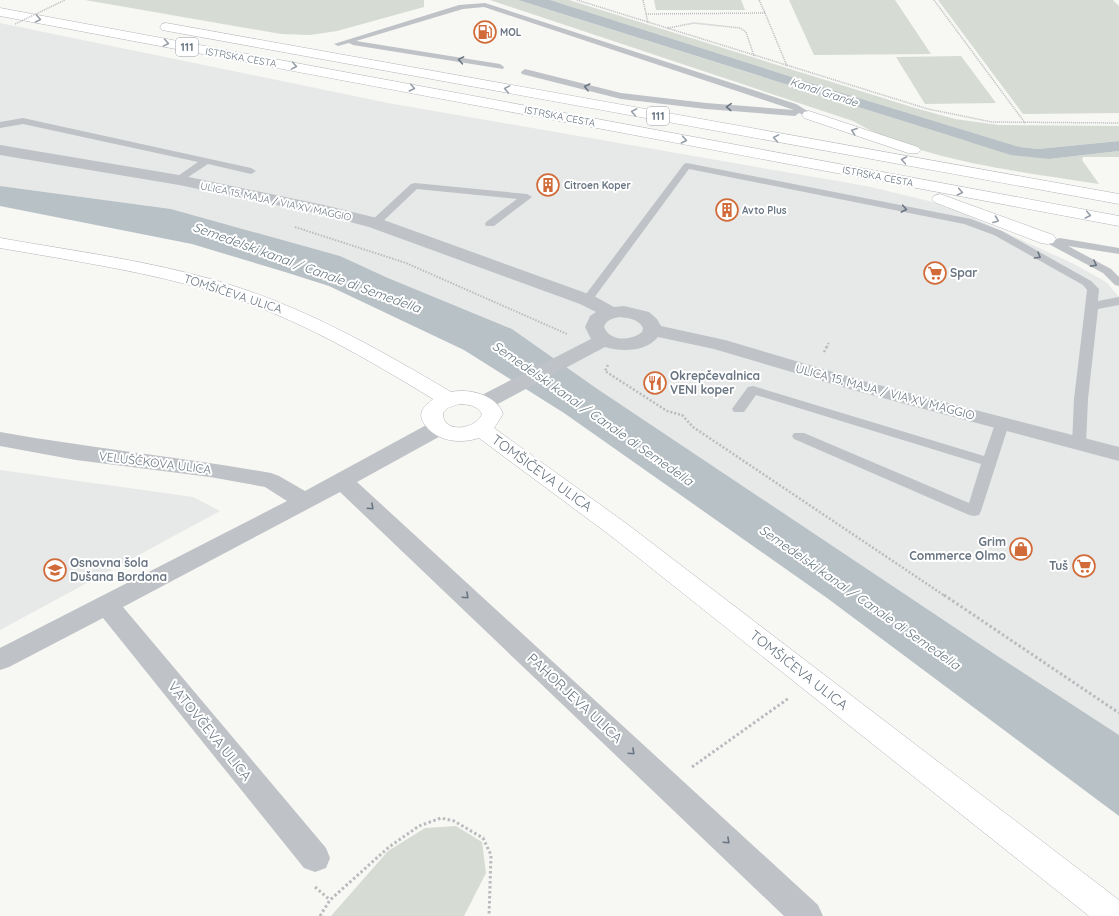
<svg xmlns="http://www.w3.org/2000/svg" width="1119" height="916" font-family="Quicksand,sans-serif">
  <style>
    .built { fill: #e7e9e8 }
    .green { fill: #d6dbd4 }
    .water { fill: #b8c1c6 }
    .lines { fill: none; stroke-linecap: round; stroke-linejoin: round }
    .secondary-casing { stroke: #b1b6ba; stroke-width: 1 }
    .highway-casing { stroke: #b2b5b9; stroke-width: 1 }
    .path-far3 { stroke: #b9bbbe; stroke-width: 1.5; stroke-dasharray: 1 1; stroke-linecap: butt }
    .path-far2 { stroke: #b9bbbe; stroke-width: 2; stroke-dasharray: 1.5 1.5; stroke-linecap: butt }
    .path-far1 { stroke: #b9bbbe; stroke-width: 2.5; stroke-dasharray: 2 2; stroke-linecap: butt }
    .path { stroke: #b9bbbe; stroke-width: 3; stroke-dasharray: 2.5 2.5; stroke-linecap: butt }
    .lane { fill: #bfc2c6; fill-rule: evenodd }
    .street { fill: #bfc2c6; fill-rule: evenodd }
    .secondary { fill: #fff; fill-rule: evenodd }
    .highway { fill: #fff; fill-rule: evenodd }
    .path-bridge { stroke: #b9bbbe; stroke-width: 1.5; stroke-dasharray: 1 1; stroke-linecap: butt }
    .oneway { stroke: #969ea8 }
    .oneway2 { stroke: #697582 }
    .labels { text-anchor: middle; stroke-width: 4; stroke-linejoin: round; paint-order: stroke }
    .far-poi-label { font-size: 10px; font-weight: bold; fill: #697582; stroke: #fff; text-anchor: start }
    .far-street-label { font-size: 10px; fill: #697582; stroke: #fff }
    .shield { fill: #fff; stroke: #969ea8; stroke-width: 1 }
    .shield-label { font-size: 11px; font-weight: bold; fill: #697582 }
    .far-water-label { font-size: 11px; font-style: italic; fill: #65757f; stroke: #fff }
    .poi-label { font-size: 12px; font-weight: bold; fill: #697582; stroke: #fff; text-anchor: start }
    .street-label { font-size: 12px; fill: #697582; stroke: #fff }
    .water-label { font-size: 13px; font-style: italic; fill: #65757f; stroke: #fff }
    .near-street-label { font-size: 14px; fill: #697582; stroke: #fff }
  </style>
  <rect width="100%" height="100%" fill="#f7f7f4"/>
  <g class="built">
    <polygon points="0,23 388,103 866,186 929,201 965,214 1074,264 1106,282 1119,297 1119,735 999,657 596,388 512,329 388,278 340,256 171,209 0,186"/>
    <polygon points="0,470 193,497 220,511 0,630"/>
  </g>
  <g class="green">
    <polygon points="85,0 424,0 424,7 337,31 310,35 281,34"/>
    <path d="M490,0H518L963,140L1049,159L1119,151V157H1083L1082,160L1099,184C1019,171 923,162 853,121Z"/>
    <polygon points="550,0 569,0 915,108 955,119 998,125 1119,126 1119,141 1038,149 1020,147 839,92"/>
    <polygon points="654,0 741,0 745,10 656,10"/>
    <polygon points="789,0 895,0 931,54 814,55"/>
    <polygon points="938,0 1113,0 1119,6 1119,113 1023,114"/>
    <polygon points="961,56 996,103 925,104 896,57"/>
    <polygon points="456,826 482,842 486,873 464,916 331,916 388,851 425,828"/>
  </g>
  <g class="water">
    <polygon points="518,0 550,0 839,92 1020,147 1038,149 1119,141 1119,151 1049,159 1011,155"/>
    <polygon points="0,186 171,209 340,256 388,278 512,329 596,388 999,657 1119,735 1119,816 827,598 564,413 464,350 329,286 285,272 192,244 0,206"/>
  </g>
  <g class="lines">
    <g class="secondary-casing">
      <path id="secondary" d="M0,238C79,252 160,262 237,287C313,312 382,351 451,392C469,388 497,395 503,414L494,428L627,524L1119,900V916H1089L611,536L479,438C461,444 437,442 425,425C422,421 420,416 422,411C424,406 429,403 433,399C366,358 297,318 222,294C149,272 75,261 0,248ZM459,404C468,404 478,406 482,414C476,430 442,434 443,413L448,408Z"/>
    </g>
    <g class="highway-casing">
      <g id="highway">
        <polygon points="0,8 1119,216 1119,226 0,16"/>
        <polygon points="166,23 1119,194 1119,204 162,30 160,27 162,24"/>
        <polygon points="809,111 918,147 921,150 918,153 908,153 804,118 802,115 804,112"/>
        <polygon points="940,194 1053,235 1056,239 1053,243 1047,244 1041,243 934,202 932,199 934,196"/>
      </g>
    </g>
    <g class="path-far3">
      <polyline points="577,0 928,109 992,122 1119,123"/>
      <polyline points="643,0 648,23"/>
      <polyline points="934,0 1025,123"/>
      <polyline points="765,13 787,66"/>
      <polyline points="646,14 765,13 759,0"/>
      <polyline points="668,28 694,23 740,28 746,32 754,56"/>
    </g>
    <g class="path-far2">
      <polyline points="295,227 406,263 567,334"/>
      <polyline points="827,347 829,342"/>
    </g>
    <g class="path-far1">
      <polyline points="824,352 827,346"/>
      <polyline points="608,365 605,371 667,411 682,415 693,427 945,596"/>
    </g>
    <g class="path">
      <polyline points="944,595 1119,713"/>
      <polyline points="692,767 789,698"/>
      <polyline points="315,887 330,900"/>
      <polyline points="320,916 330,900 389,847 419,826 441,818 454,821 483,838 491,855 489,916"/>
    </g>
    <g class="lane">
      <polygon points="485,3 796,104 814,115 809,118 799,113 795,116 706,109 621,99 522,74 521,72 525,69 621,93 706,103 794,110 484,7 463,9 356,41 500,64 504,67 503,69 353,45 349,43 338,46 334,44 459,5"/>
      <polygon points="23,118 251,168 256,171 251,174 208,164 179,183 174,180 175,178 198,162 23,124 0,128 0,122"/>
      <polygon points="687,163 971,219 1002,231 1091,281 1099,289 1098,301 1119,297 1119,305 1098,309 1088,399 1086,444 1084,447 1074,447 1072,444 1074,399 1087,290 1083,285 994,235 964,224 689,169 591,302 583,302 581,300 583,298 684,164"/>
      <polygon points="415,183 527,194 532,197 494,226 486,226 485,224 486,222 517,199 417,189 379,225 371,225 370,223 371,221 411,184"/>
      <polygon points="1047,236 1056,239 1060,238 1119,248 1119,254 1068,246 1111,269 1119,277 1119,286 1115,285 1103,273 1043,241 1042,239"/>
      <polygon points="753,386 984,456 995,424 997,421 1007,421 1009,424 981,511 979,515 974,516 969,515 794,439 792,436 794,433 804,433 969,503 981,464 756,395 744,412 734,412 732,409 734,406 748,387"/>
    </g>
    <g class="street">
      <path d="M0,145L179,175L324,205L381,219L594,296L614,307L624,306L649,312L657,319L661,326L725,340L867,382L1119,447V461L853,390L714,349L658,337C646,352 622,352 605,347L492,407L485,408L478,407L475,402L478,397L591,339L585,327L590,316L596,312L580,304L369,227L316,213L179,185L0,155ZM620,317C628,318 639,319 643,328L642,332C631,341 610,342 604,327C606,320 613,318 620,317Z"/>
      <path d="M438,421L446,423L449,428L446,433L357,482L818,905L823,916H784L340,492L123,607L326,848L330,858L326,868L315,872L304,868L103,618L9,667L0,670V648L287,501L265,487L210,477L76,460L0,446V432C90,448 181,457 271,473L279,476L305,491L430,423Z"/>
    </g>
    <use href="#secondary" class="secondary"/>
    <use href="#highway" class="highway"/>
    <polyline class="path-bridge" points="15,24 65,0"/>
  </g>
  <defs><path id="oneway-chevron" d="M-2-3.5L2.5 0L-2 3.5" fill="none" stroke-width="1.6" stroke-linecap="round" stroke-linejoin="round"/></defs>
  <g class="oneway">
    <use href="#oneway-chevron" transform="translate(38 19) rotate(10)"/>
    <use href="#oneway-chevron" transform="translate(166 43) rotate(10)"/>
    <use href="#oneway-chevron" transform="translate(294 66) rotate(10)"/>
    <use href="#oneway-chevron" transform="translate(412 88) rotate(11)"/>
    <use href="#oneway-chevron" transform="translate(507 89) rotate(-170)"/>
    <use href="#oneway-chevron" transform="translate(634 112) rotate(-170)"/>
    <use href="#oneway-chevron" transform="translate(854 131) rotate(-160)"/>
    <use href="#oneway-chevron" transform="translate(776 138) rotate(-170)"/>
    <use href="#oneway-chevron" transform="translate(684 140) rotate(11)"/>
    <use href="#oneway-chevron" transform="translate(904 160) rotate(-170)"/>
    <use href="#oneway-chevron" transform="translate(960 192) rotate(11)"/>
    <use href="#oneway-chevron" transform="translate(1088 215) rotate(11)"/>
    <use href="#oneway-chevron" transform="translate(996 220) rotate(21)"/>
  </g>
  <g class="oneway2">
    <use href="#oneway-chevron" transform="translate(461 60) rotate(-170)"/>
    <use href="#oneway-chevron" transform="translate(587 87) rotate(-166)"/>
    <use href="#oneway-chevron" transform="translate(729 107) rotate(-177)"/>
    <use href="#oneway-chevron" transform="translate(904 209) rotate(11)"/>
    <use href="#oneway-chevron" transform="translate(1038 256) rotate(30)"/>
    <use href="#oneway-chevron" transform="translate(1094 264) rotate(28)"/>
    <use href="#oneway-chevron" transform="translate(371 507) rotate(43)"/>
    <use href="#oneway-chevron" transform="translate(466 596) rotate(43)"/>
    <use href="#oneway-chevron" transform="translate(632 752) rotate(43)"/>
    <use href="#oneway-chevron" transform="translate(727 841) rotate(43)"/>
  </g>
  <defs>
    <g id="fuel-ring" transform="scale(1.15)"><circle r="9.5" fill="#fff" stroke="#d16c3a" stroke-width="1.5"/><path d="M-5.5-6h7V0h2V4h1.3V-2.5L3-4.5l.8-.8L6-3V5H2.5V1h-1V6h-7ZM-4.2-4.7v3.2H.2V-4.7Z" fill="#d16c3a"/></g>
    <g id="building-ring" transform="scale(1.15)"><circle r="9.5" fill="#fff" stroke="#d16c3a" stroke-width="1.5"/><path d="M-4-6H4V6H1V3H-1V6H-4ZM-2.5-4.3h1.7v1.8h-1.7ZM.8-4.3h1.7v1.8H.8ZM-2.5-1h1.7V.8h-1.7ZM.8-1h1.7V.8H.8Z" fill="#d16c3a"/></g>
    <g id="supermarket-ring" transform="scale(1.15)"><circle r="9.5" fill="#fff" stroke="#d16c3a" stroke-width="1.5"/><path d="M-6-5.5h2.5l.6 2H6L4.5 2H-2.5L-4.4-4H-6ZM-1.5 3.2a1.3 1.3 0 1 0 .1 0ZM3 3.2a1.3 1.3 0 1 0 .1 0Z" fill="#d16c3a"/></g>
    <g id="restaurant-ring" transform="scale(1.15)"><circle r="9.5" fill="#fff" stroke="#d16c3a" stroke-width="1.5"/><path d="M-5-6h1v4h1v-4h1v4h1v-4h1v5L-1.5 .5V6h-2V.5L-5-1ZM5-6V6H3V1.5H1.5Q1.5-4 5-6Z" fill="#d16c3a"/></g>
    <g id="shop-ring" transform="scale(1.15)"><circle r="9.5" fill="#fff" stroke="#d16c3a" stroke-width="1.5"/><path d="M-5-2.5h2.3a2.7 3.5 0 0 1 5.4 0H5L5.5 6h-11ZM-1.5-2.5h3a1.5 2.3 0 0 0-3 0Z" fill="#d16c3a"/></g>
    <g id="school-ring" transform="scale(1.15)"><circle r="9.5" fill="#fff" stroke="#d16c3a" stroke-width="1.5"/><path d="M0-5L7-2L0 1L-7-2ZM-4 1L0 2.5L4 1V4Q0 6-4 4Z" fill="#d16c3a"/></g>
  </defs>
  <g fill-rule="evenodd">
    <use href="#fuel-ring" x="485" y="32"/>
    <use href="#building-ring" x="548" y="185"/>
    <use href="#building-ring" x="727" y="210"/>
    <use href="#supermarket-ring" x="935" y="273"/>
    <use href="#restaurant-ring" x="655" y="383"/>
    <use href="#shop-ring" x="1021" y="549"/>
    <use href="#supermarket-ring" x="1084" y="566"/>
    <use href="#school-ring" x="55" y="570"/>
  </g>
  <g class="labels">
    <g class="far-poi-label">
      <text x="500" y="36">MOL</text>
      <text x="564" y="189">Citroen Koper</text>
      <text x="742" y="214">Avto Plus</text>
    </g>
    <g class="far-street-label">
      <text transform="translate(241 57) rotate(10)" y="4">ISTRSKA CESTA</text>
      <text transform="translate(560 116) rotate(11)" y="4">ISTRSKA CESTA</text>
      <text transform="translate(878 176) rotate(11)" y="4">ISTRSKA CESTA</text>
      <text transform="translate(276 201) rotate(12)" y="4">ULICA 15. MAJA / VIA XV MAGGIO</text>
    </g>
    <g class="shield">
      <rect x="176" y="38" width="22" height="18" rx="3"/>
      <rect x="647" y="107" width="22" height="18" rx="3"/>
    </g>
    <g class="shield-label">
      <text x="187" y="51">111</text>
      <text x="658" y="120">111</text>
    </g>
    <g class="far-water-label">
      <text transform="translate(824 92) rotate(18)" y="4">Kanal Grande</text>
    </g>
    <g class="poi-label">
      <text x="950" y="277">Spar</text>
      <text x="670" y="380">Okrepčevalnica<tspan x="670" dy="14">VENI koper</tspan></text>
      <text x="1006" y="546" text-anchor="end">Grim<tspan x="1006" dy="14">Commerce Olmo</tspan></text>
      <text x="70" y="567">Osnovna šola<tspan x="70" dy="14">Dušana Bordona</tspan></text>
      <text x="1068" y="570" text-anchor="end">Tuš</text>
    </g>
    <g class="street-label">
      <text transform="translate(233 294) rotate(18)" y="4">TOMŠIČEVA ULICA</text>
      <text transform="translate(885 392) rotate(15)" y="4">ULICA 15. MAJA / VIA XV MAGGIO</text>
      <text transform="translate(155 463) rotate(7)" y="4">VELUŠČKOVA ULICA</text>
    </g>
    <g class="water-label">
      <text transform="translate(307 267) rotate(20)" y="5">Semedelski kanal / Canale di Semedella</text>
      <text transform="translate(593 413) rotate(35)" y="5">Semedelski kanal / Canale di Semedella</text>
      <text transform="translate(860 597) rotate(35)" y="5">Semedelski kanal / Canale di Semedella</text>
    </g>
    <g class="near-street-label">
      <text transform="translate(542 473) rotate(36)" y="5">TOMŠIČEVA ULICA</text>
      <text transform="translate(799 670) rotate(38)" y="5">TOMŠIČEVA ULICA</text>
      <text transform="translate(575 698) rotate(43)" y="5">PAHORJEVA ULICA</text>
      <text transform="translate(210 731) rotate(51)" y="5">VATOVČEVA ULICA</text>
    </g>
  </g>
</svg>
